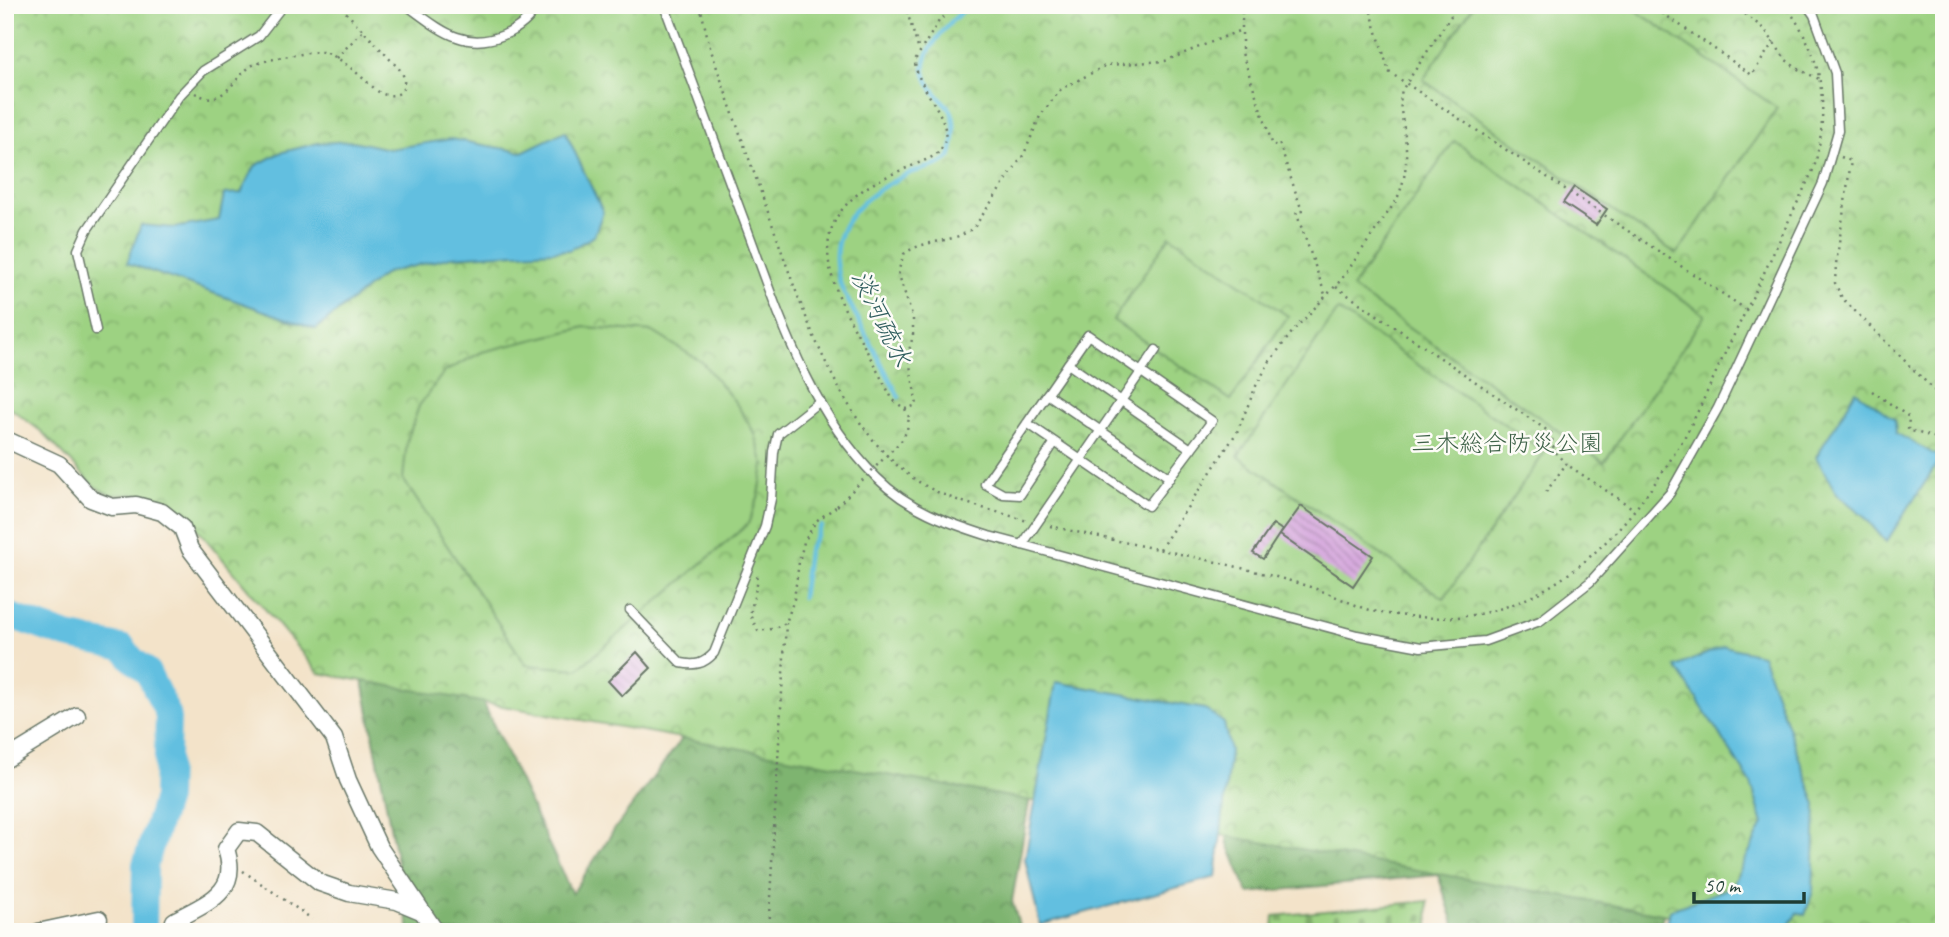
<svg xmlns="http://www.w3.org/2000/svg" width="1949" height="937" font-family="Caveat,'Klee One',sans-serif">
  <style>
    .forest { fill: url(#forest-crowns); stroke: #4e7852; stroke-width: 2 }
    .cemetery { fill: url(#cemetery-stones); stroke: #5e885b; stroke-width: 2 }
    .park { fill: url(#park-crowns); stroke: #5e885b; stroke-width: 2 }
    .pitch { fill: #9dd282; stroke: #5e885b; stroke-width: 2 }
    .water { fill: #62bfe0; stroke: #407e8a; stroke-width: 2 }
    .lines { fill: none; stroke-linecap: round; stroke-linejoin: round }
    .stream { stroke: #62bfe0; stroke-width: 4.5 }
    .river { stroke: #62bfe0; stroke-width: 26 }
    .building { fill: url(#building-back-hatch) }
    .lane-casing { stroke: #697768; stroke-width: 11 }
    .street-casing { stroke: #697768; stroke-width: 19 }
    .path { stroke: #697768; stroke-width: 2.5; stroke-dasharray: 2 5; stroke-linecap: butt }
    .lane { stroke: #fff; stroke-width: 8 }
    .street { stroke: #fff; stroke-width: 16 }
    .path-bridge { stroke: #697768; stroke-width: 2.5; stroke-dasharray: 2 5; stroke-linecap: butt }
    .labels { text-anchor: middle; stroke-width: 5; stroke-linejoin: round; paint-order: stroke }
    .park-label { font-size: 24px; fill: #3e6248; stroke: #fdfcf7 }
    .water-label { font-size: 26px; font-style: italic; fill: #305e5f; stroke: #fdfcf7 }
  </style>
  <defs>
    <pattern id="forest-crowns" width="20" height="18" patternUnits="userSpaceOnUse" patternTransform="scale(1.75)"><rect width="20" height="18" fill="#7eb470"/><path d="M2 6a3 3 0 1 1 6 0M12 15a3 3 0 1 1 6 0" fill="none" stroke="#67945d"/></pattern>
    <pattern id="cemetery-stones" width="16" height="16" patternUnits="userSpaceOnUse" patternTransform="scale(1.75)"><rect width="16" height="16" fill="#9dd282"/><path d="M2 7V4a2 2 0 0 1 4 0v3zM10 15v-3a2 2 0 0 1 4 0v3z" fill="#7fac6b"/></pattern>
    <pattern id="park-crowns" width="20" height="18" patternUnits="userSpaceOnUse" patternTransform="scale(1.75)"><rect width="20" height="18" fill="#9dd282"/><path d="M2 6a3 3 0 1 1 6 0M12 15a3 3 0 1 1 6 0" fill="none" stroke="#7fac6b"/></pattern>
    <pattern id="building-back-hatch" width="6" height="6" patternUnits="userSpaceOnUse" patternTransform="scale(1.75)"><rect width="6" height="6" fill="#d3a1db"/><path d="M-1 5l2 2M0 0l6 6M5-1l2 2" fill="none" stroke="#ab84b2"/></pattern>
  </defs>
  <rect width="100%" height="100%" fill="#fdfcf7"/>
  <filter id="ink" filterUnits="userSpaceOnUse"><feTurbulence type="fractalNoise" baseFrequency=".0143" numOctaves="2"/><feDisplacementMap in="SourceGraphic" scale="14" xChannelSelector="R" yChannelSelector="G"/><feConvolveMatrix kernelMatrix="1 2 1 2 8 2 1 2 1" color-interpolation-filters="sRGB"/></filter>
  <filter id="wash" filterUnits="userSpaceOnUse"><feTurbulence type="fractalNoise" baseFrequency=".00686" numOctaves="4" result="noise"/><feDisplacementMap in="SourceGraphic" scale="28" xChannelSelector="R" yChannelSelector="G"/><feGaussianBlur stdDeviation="1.57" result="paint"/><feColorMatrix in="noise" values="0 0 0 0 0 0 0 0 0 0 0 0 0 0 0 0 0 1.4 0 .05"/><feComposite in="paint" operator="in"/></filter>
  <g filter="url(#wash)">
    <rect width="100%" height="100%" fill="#f3e3c9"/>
    <polygon class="forest" points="793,436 900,527 1380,674 1429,722 1484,716 1569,665 1719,464 1807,459 1865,559 1901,594 1907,585 1928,592 1944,594 1944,932 1818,932 1817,870 1820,802 1763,647 1706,678 1780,815 1732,881 1665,907 1659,932 1457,932 1438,875 1248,893 1227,841 1239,730 1207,701 1052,670 1012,901 1021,932 410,932 352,622 442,614 572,894 614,830 728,677"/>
    <polygon class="cemetery" points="1428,901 1429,932 1273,932 1274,916"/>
    <polygon class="park" points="5,5 1944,5 1944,932 1762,932 319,673 189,519 152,495 110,495 95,487 42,432 5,404"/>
    <g class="pitch">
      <polygon points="1474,5 1628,5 1777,108 1677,254 1423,80"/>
      <polygon points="1454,141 1705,315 1604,462 1352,288"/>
      <polygon points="1170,236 1288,316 1231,400 1113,320"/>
      <polygon points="1338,310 1545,452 1444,598 1238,456"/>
      <polygon points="585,327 653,332 702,362 736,403 755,434 764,465 759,495 748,524 578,669 526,665 403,479 407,441 419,406 444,372 482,352"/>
    </g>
    <g class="water">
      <polygon points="565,131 603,212 594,236 569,250 451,257 386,273 316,329 127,263 141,225 174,228 219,220 224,194 241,193 255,166 279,153 318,143 353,141 389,149 451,139 522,152"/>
      <polygon points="1856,391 1895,420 1896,433 1941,458 1886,542 1863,515 1837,494 1816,457"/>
      <polygon points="1724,646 1762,655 1816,805 1813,891 1805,915 1797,913 1784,932 1665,932 1670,910 1732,887 1763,824 1751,783 1676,667"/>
      <polygon points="1056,682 1205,709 1224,723 1230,751 1216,877 1040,925 1025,859"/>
    </g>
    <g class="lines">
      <g class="stream">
        <path d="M899,397L842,289C820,230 861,195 910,173C923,168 940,167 950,157C954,146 957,120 950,109C947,105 942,101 939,97C920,76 920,62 936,40C946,26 956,15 971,5"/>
        <polyline points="802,598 808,551 821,526"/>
      </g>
      <polyline class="river" points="5,614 67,636 124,648 132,659 147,671 168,714 166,798 145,865 144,932"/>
    </g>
    <g id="blocks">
      <g class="building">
        <polygon points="1574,187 1607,209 1596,225 1563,203"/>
        <polygon points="1301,506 1373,556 1353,586 1280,535"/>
        <polygon points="1273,524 1282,530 1263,559 1253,553"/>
        <polygon points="637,652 651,668 622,696 608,681"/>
      </g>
    </g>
  </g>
  <g filter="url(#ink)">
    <use href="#blocks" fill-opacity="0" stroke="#697768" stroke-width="2"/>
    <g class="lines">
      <g class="lane-casing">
        <g id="lane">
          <path d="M406,5C422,16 439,31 457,37C487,48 523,32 538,5"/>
          <path d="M664,5C690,75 716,145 742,215C776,305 806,408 877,478C908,509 948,523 989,536L1357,635L1421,647L1485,641L1540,621L1590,582L1670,493L1718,408L1823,183L1838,131L1835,73L1814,15L1807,5"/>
          <polyline points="96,330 78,250 87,230 179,96 203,71 259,36 283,5"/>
          <polyline points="1068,364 1191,449"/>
          <polyline points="1047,394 1170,478"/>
          <polyline points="1027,423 1148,506 1212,421 1088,335 985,484 1003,494 1020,495 1055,442"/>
          <polyline points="1022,545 1156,350"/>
          <path d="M630,610L681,663C695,666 704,664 714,653L765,526L771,499L774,452L778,434L820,401"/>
        </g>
      </g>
      <g class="street-casing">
        <g id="street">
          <polyline points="5,439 59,464 91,499 112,507 136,505 162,512 182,528 190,549 334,738 348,780 379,847 436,932"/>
          <polyline points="5,760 77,716"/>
          <path d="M174,921C206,903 241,893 226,849L239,831L257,833L320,883L349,893L397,901L421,911"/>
          <polyline points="38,932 99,919"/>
        </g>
      </g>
      <g class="path">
        <path d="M700,5L709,44C728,102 749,158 769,215C799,300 837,424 913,478C947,502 988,508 1027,521"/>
        <polyline points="905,5 919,51"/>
        <polyline points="1242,5 1242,53 1273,146 1279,143 1302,211 1296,212 1326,297"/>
        <polyline points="1369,5 1389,72 1747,310"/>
        <polyline points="1651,5 1752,75 1774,41"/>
        <polyline points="1734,5 1765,30 1786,60 1798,69 1819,79"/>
        <polyline points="336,58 363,31"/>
        <path d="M195,93C225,110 233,76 253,65C263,60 312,51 323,52C340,55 366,82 380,93C398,100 409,91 402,72L339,5"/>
        <polyline points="1841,157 1851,161 1836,264 1835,283 1842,298 1944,400"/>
        <polyline points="1336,287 1551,433 1554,451 1566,464 1634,509"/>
        <polyline points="1872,391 1909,417 1908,430 1944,440"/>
        <path d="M905,409L917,405L908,354L913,336V319L898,272L904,254C924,238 955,245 975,226L1024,154L1040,116L1061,89L1107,65L1165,61L1241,30"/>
        <path d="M909,417L905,409L893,400C881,378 869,355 857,333C832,286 806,234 859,193C882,175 911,168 936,155C966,125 915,92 915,60L939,21L957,5"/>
        <polyline points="1546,492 1566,464"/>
        <path d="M1050,526C1136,546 1223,560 1307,586C1332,593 1356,608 1382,613C1394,615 1407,616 1419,617C1539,627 1620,542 1678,448C1697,417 1711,382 1727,349C1757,289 1785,228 1814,168C1830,108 1824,56 1785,5"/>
        <path d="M1160,549L1237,432L1256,386L1270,361L1293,331L1341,280L1396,201C1408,176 1408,151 1403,123C1401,111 1399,102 1402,90L1458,5"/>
        <polyline points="757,576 758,579 750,615 758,631 772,629 786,623 794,599 799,562 804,542 816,521 837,506"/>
        <polyline points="243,871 312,919"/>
        <polyline points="768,932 786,623"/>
      </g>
      <use href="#lane" class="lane"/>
      <use href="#street" class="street"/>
      <polyline class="path-bridge" points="837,506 902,440 907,430 909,417"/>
    </g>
  </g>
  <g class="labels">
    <g class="park-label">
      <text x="1507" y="451">三木総合防災公園</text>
    </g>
    <g class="water-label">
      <text transform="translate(882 318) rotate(64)" y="9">淡河疏水</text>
    </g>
  </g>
  <rect width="1949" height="937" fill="none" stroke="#fdfcf7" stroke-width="28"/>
  <path d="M1694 892v10h110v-10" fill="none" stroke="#1f3d34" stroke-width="3.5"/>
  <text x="1704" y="892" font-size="21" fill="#1f3d34" stroke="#fdfcf7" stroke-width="5" paint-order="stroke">50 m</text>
</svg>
